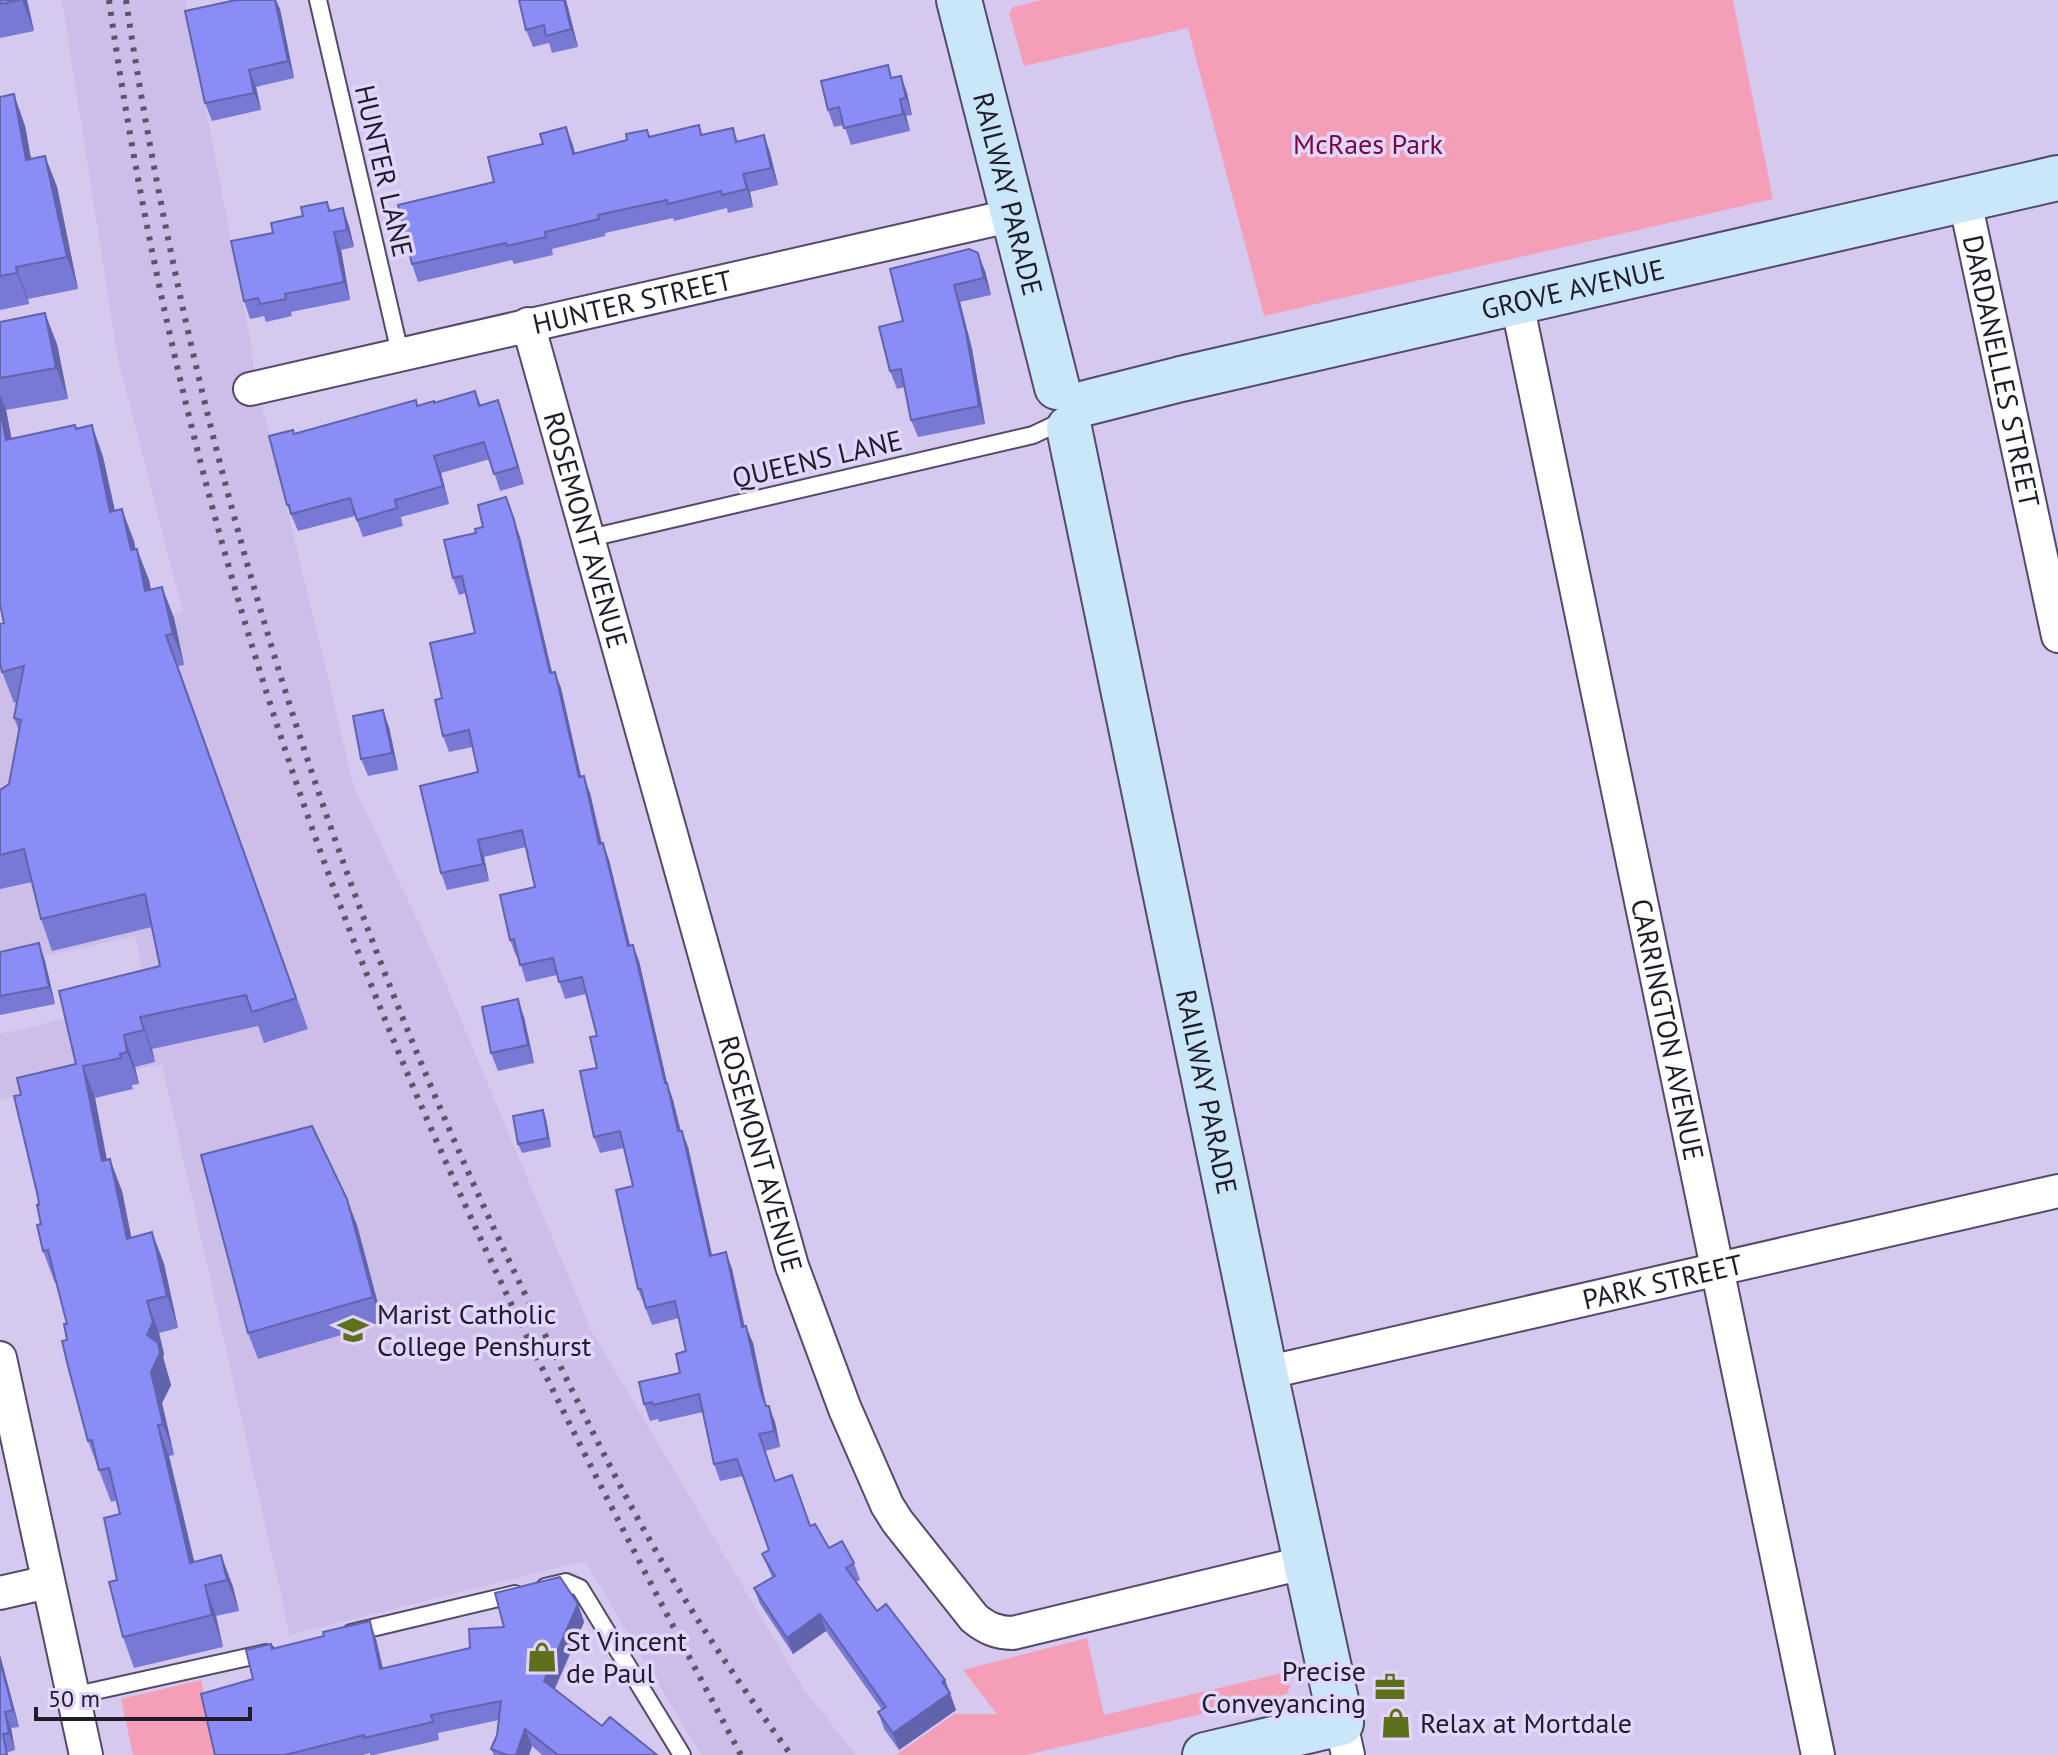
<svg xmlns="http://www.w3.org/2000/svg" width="2058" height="1755" font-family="'PT Sans',sans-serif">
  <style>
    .built { fill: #ccbde9 }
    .green { fill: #f59eb8 }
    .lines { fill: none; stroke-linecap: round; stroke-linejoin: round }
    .lane-casing { stroke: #544969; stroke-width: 20 }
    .street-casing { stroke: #544969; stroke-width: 36 }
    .secondary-casing { stroke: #544969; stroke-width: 48 }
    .lane { stroke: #fff; stroke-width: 16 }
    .street { stroke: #fff; stroke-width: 32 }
    .secondary { stroke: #cae7fa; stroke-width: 44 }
    .rail { stroke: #5c556a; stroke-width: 6; stroke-dasharray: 4 8; stroke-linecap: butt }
    .wall { fill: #7879d4 }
    .shaded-wall { fill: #6163ac }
    .building { fill: #8b8df6; stroke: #6163ac; stroke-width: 2 }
    .labels { text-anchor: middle; stroke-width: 7; stroke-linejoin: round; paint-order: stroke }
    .park-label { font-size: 28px; fill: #77073c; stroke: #e3d6fd }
    .street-label { font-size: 28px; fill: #201c29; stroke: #e3d6fd }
    .poi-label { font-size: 28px; fill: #201c29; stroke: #e3d6fd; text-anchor: start }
  </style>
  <rect width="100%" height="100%" fill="#d6c9ef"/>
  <polygon class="built" points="62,0 185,0 251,344 256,388 268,428 354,787 432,951 592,1332 805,1691 856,1755 701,1755 585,1561 290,1635 162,1064 0,1100 0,1034 148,999 135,936 0,966 0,650 183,612 118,360"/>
  <g class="green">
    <polygon points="1042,0 1733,0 1773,199 1264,316 1188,28 1024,66 1009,13 1013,7"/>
    <polygon points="1087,1638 1104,1715 1287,1672 1290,1686 1287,1694 1026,1755 896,1755 954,1714 997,1714 963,1670"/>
    <polygon points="201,1680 218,1755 133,1755 121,1699"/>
  </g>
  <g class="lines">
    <g class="lane-casing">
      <g id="lane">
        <polyline points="318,0 400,353"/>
        <polyline points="590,538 1033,435 1054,425"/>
        <polyline points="545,1587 566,1582 580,1588 682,1755"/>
        <polyline points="351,1633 515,1594"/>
        <polyline points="72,1696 266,1653"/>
      </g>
    </g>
    <g class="street-casing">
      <g id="street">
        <path id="s1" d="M1965,201L2058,636"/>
        <path id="s2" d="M1517,303L1818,1755"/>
        <path id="s3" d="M528,324L792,1266L845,1409L887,1505L897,1521L974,1618C986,1628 997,1633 1013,1633L1307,1562"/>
        <path id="s4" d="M250,389L1014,215"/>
        <polyline points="0,1358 86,1755"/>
        <path id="s5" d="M1265,1373L2058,1191"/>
        <polyline points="0,1593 48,1582"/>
        <polyline points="1341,1723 1348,1755"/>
      </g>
    </g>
    <g class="secondary-casing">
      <g id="secondary">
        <path id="s6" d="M959,0L1057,387"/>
        <path id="s7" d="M1086,403L1181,379L2058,178"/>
        <path id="s8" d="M1069,428L1265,1373L1341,1723L1205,1755"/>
      </g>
    </g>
    <use href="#lane" class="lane"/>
    <use href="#street" class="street"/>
    <use href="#secondary" class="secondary"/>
    <g class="rail">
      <path d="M109,0C158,349 251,691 384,1017C487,1270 613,1514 741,1755"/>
      <path d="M126,0C193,450 327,885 525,1294C570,1385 613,1478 664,1565C703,1631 746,1693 791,1755"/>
    </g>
  </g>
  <g class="wall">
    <polygon points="0,0 27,0 34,31 0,38"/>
    <polygon points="566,0 578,47 552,53 549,43 533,47 526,30"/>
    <polygon points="280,9 294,78 256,87 261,110 212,121 205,103"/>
    <polygon points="901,76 907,93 912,115 906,116 910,131 851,145 844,125 834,127 828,110 893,78"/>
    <polygon points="0,97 25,126 31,159 45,156 57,187 78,289 28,299 29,304 0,310"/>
    <polygon points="699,125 702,135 733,128 738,142 764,135 770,153 778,185 750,192 753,207 728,213 727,208 674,221 673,218 605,233 605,236 552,249 553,255 514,264 512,260 418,282 412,264 494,182 566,127 575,153 627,140 647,130 650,136"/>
    <polygon points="327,202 331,211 343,208 349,226 354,247 341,250 350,300 291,312 292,316 266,322 264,316 250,319 244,301 273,233"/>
    <polygon points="890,269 985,271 991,295 960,302 972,349 985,424 918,437 911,420 905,387 897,389 890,371 903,321"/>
    <polygon points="0,322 57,344 68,399 6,410 11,438 92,425 103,457 115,511 134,541 135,549 149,580 151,590 162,587 174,618 184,665 178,666 308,1029 264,1043 258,1026 152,1049 155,1062 135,1067 139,1084 132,1085 133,1089 95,1098 107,1160 122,1191 131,1238 152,1232 164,1264 178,1328 159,1333 164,1354 163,1357 171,1385 162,1403 174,1455 169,1456 194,1562 221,1555 233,1587 239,1611 216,1616 223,1647 134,1668 123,1637 117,1580 120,1514 117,1500 111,1502 88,1441 67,1340 67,1324 56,1283 55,1283 43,1251 39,1205 21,1095 76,1064 160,966 152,927 52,951 41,919 32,882 0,889 0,790 9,784 19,731 14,718 17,702 14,703 2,672 4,623 0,604"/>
    <polygon points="475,391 481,405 504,417 524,484 500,491 490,459 441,473 449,504 401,517 403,526 363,537 355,516 298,531 287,505 418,406 434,403"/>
    <polygon points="520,537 552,672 561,688 581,777 590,793 602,843 609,860 630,945 639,961 667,1083 673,1100 681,1131 688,1147 712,1256 726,1252 732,1269 745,1327 753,1343 766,1405 775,1422 780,1447 765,1451 775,1481 829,1548 854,1563 860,1580 856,1582 877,1611 945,1680 951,1696 956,1710 899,1750 884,1729 878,1712 882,1710 826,1631 793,1654 760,1604 754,1588 772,1577 762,1554 769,1550 743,1476 720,1481 714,1464 703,1412 659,1422 658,1419 650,1421 644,1404 680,1373 686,1351 679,1318 652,1325 638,1289 633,1186 624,1148 600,1153 594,1137 597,1036 586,994 565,999 557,975 526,982 518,956 516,956 510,940 535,887 526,847 484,857 489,881 447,890 441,873 478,772 472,747 449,752 443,736 442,698 475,633 466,593 459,595 453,578"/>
    <polygon points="389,727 398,770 368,776 361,759"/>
    <polygon points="39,943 45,961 55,1004 0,1015 0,952"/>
    <polygon points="524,1017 534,1063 498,1071 491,1053"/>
    <polygon points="546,1119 551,1147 522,1153 518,1144"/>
    <polygon points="357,1225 383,1323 258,1359 248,1333"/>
    <polygon points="578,1604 584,1622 555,1689 602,1726 657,1755 542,1755 532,1746 529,1755 494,1755 491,1749 497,1735 499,1720 438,1733 439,1740 374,1755 370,1755 370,1753 363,1755 215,1755 273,1649 376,1639 383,1669 470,1648 504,1627"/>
    <polygon points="0,1655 19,1727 11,1728 15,1750 0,1755"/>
  </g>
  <g class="shaded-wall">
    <polygon points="22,0 27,0 34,31"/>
    <polygon points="275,0 276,0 280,9 294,78 288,61"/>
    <polygon points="564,0 566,0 578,47 571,29"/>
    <polygon points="249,70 256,87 261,110 254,93"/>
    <polygon points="901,76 907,93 912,115 906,98"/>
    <polygon points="14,94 25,126 37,191 26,160"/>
    <polygon points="900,99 906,116 910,131 903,114"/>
    <polygon points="566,127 573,145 579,171 573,154"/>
    <polygon points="764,135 770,153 778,185 771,168"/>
    <polygon points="45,156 57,187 78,289 67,257"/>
    <polygon points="743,174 750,192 753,207 747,189"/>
    <polygon points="343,208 349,226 354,247 347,230"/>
    <polygon points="334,232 341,250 350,300 344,282"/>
    <polygon points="978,253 985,271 991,295 984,278"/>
    <polygon points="16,267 28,299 29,304 17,273"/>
    <polygon points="954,285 960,302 972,349 985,424 979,406"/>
    <polygon points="45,313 57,344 68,399 56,368"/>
    <polygon points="0,395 6,410 18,471 6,440 0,409"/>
    <polygon points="498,400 504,417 524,484 518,467"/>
    <polygon points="92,425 103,457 122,543 110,512"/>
    <polygon points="434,456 441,473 449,504 443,486"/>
    <polygon points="506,497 520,537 556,690 550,673"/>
    <polygon points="122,509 134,541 142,582 131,550"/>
    <polygon points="137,549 149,580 157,622 145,591"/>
    <polygon points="162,587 174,618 184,665 173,634"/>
    <polygon points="555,672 561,688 585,794 579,777"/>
    <polygon points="383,710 389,727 398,770 392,753"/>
    <polygon points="584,776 590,793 605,860 599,844"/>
    <polygon points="478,840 484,857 489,881 483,864"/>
    <polygon points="603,843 609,860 634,962 628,946"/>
    <polygon points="39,943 45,961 55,1004 49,987"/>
    <polygon points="633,945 639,961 671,1100 665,1083"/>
    <polygon points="518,999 524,1017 534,1063 528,1045"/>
    <polygon points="140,1017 152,1049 155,1062 144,1030"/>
    <polygon points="124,1035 135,1067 139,1084 127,1052"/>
    <polygon points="83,1066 95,1098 113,1193 102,1161"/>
    <polygon points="667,1083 673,1100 684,1148 678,1131"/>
    <polygon points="543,1110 546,1119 551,1147 548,1138"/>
    <polygon points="682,1131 688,1147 716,1273 710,1256"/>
    <polygon points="110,1159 122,1191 138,1270 127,1239"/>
    <polygon points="347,1199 357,1225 383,1323 373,1297"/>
    <polygon points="152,1232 164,1264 178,1328 167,1296"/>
    <polygon points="726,1252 732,1269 748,1344 742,1327"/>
    <polygon points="147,1301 159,1333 164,1354 163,1357 171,1385 162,1403 174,1455 163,1424 151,1372 147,1335"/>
    <polygon points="746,1326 753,1343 766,1405 772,1423 760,1388"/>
    <polygon points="769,1406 775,1422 780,1447 774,1431"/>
    <polygon points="158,1425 169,1456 202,1594 190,1563"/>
    <polygon points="221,1555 233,1587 239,1611 227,1580"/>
    <polygon points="205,1585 216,1616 223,1647 212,1615"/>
    <polygon points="578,1604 584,1622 550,1698 544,1681"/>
    <polygon points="820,1614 826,1631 793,1654 787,1638"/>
    <polygon points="370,1621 376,1639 387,1687 380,1669"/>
    <polygon points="0,1655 19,1727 13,1710 0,1661"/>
    <polygon points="945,1680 956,1710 899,1750 893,1733"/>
    <polygon points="5,1712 11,1728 15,1750 9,1733"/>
    <polygon points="525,1729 532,1746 529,1755 516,1755"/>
  </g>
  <g class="building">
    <polygon points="0,0 20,0 0,4"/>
    <polygon points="236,0 275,0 288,61 249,70 254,93 205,103 185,11"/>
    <polygon points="519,0 564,0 571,29 546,36 544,25 526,30"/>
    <polygon points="888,65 891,78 901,76 906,98 900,99 903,114 844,128 839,107 828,110 821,81"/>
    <polygon points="14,94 26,160 45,156 67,257 16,267 17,273 0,276 0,97"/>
    <polygon points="699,125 701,135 733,128 736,142 764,135 771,168 743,174 747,189 722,195 721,191 668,204 667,200 598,215 599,219 545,232 546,237 507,246 506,243 412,264 398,205 494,182 488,157 543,144 540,134 566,127 573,154 627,140 626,134 647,130 649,137"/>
    <polygon points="327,202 329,211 343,208 347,230 334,232 344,282 285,294 286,299 260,304 258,298 244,301 231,241 273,233 271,223 303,216 301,207"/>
    <polygon points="969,249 978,253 984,278 954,285 966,332 979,406 911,420 901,369 890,371 879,327 903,321 890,269"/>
    <polygon points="45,313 56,368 0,378 0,322"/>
    <polygon points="475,391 479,406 498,400 518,467 494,474 484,442 434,456 443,486 395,500 397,508 357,520 350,498 291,514 289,505 287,505 269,436 293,430 294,434 416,400 417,406 434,401 434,403"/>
    <polygon points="0,409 6,440 75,425 76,429 92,425 110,512 122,509 131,550 137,549 145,591 162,587 173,634 166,635 296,998 252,1012 246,995 140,1017 144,1030 124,1035 127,1052 120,1054 121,1058 83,1066 102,1161 110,1159 127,1239 152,1232 167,1296 147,1301 153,1322 147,1335 158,1343 160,1353 151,1372 163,1424 158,1425 190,1563 221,1555 227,1580 205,1585 212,1615 123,1637 109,1582 117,1580 104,1518 120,1514 109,1468 99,1470 92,1440 88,1441 68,1366 62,1341 67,1340 64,1324 67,1324 48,1250 43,1251 37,1225 41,1224 37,1205 39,1205 38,1197 14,1096 21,1095 17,1078 76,1064 59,991 160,966 145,894 41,919 24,849 0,855 0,790 9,784 21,720 14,718 24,666 2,672 0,663 0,624 4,623 0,604"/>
    <polygon points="506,497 514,520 550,673 555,672 579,777 584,776 599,844 603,843 628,946 633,945 665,1083 667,1083 678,1131 682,1131 710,1256 726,1252 742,1327 746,1326 760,1388 766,1406 769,1406 774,1431 759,1434 775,1481 792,1475 810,1526 815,1524 829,1548 842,1541 854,1563 846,1568 877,1611 886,1604 945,1680 942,1682 950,1693 893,1733 878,1712 886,1707 820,1614 787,1638 754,1588 775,1576 762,1554 769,1550 737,1459 714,1464 699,1394 653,1405 652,1402 644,1404 639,1382 680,1373 676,1354 686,1351 675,1301 646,1308 641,1289 638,1289 616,1190 633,1186 620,1131 594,1137 580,1071 597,1068 590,1037 597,1036 582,977 559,982 553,958 520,965 514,939 510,940 500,895 535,887 522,830 478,840 483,864 441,873 420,786 478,772 469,730 443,736 435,700 442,698 430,643 475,633 462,576 453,578 444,540 476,533 475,529 483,527 478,505"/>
    <polygon points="383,710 392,753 361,759 353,716"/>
    <polygon points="39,943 49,987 0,996 0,952"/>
    <polygon points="518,999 528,1045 491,1053 482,1007"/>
    <polygon points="543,1110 548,1138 518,1144 513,1116"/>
    <polygon points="312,1126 347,1199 373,1297 248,1333 201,1155"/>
    <polygon points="560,1577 578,1604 544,1681 602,1726 610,1717 657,1755 558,1755 525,1729 516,1755 507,1755 491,1749 497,1735 501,1701 431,1715 433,1722 364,1738 364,1735 285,1755 215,1755 201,1694 253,1679 246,1650 271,1644 272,1649 324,1636 323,1632 370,1621 380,1669 470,1648 469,1629 504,1627 495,1593"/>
    <polygon points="0,1661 13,1710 5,1712 9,1733 3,1734 7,1755 0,1755"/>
  </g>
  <defs>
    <g id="school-bare" transform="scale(2.4)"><path d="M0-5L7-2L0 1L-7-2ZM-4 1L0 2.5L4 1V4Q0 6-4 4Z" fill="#5f701d" stroke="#e3d6fd" stroke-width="2.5" paint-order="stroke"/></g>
    <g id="shop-bare" transform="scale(2.4)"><path d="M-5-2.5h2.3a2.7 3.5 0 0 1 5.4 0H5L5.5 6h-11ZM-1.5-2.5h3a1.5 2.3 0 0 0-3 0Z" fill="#5f701d" stroke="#e3d6fd" stroke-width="2.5" paint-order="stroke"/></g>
    <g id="office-bare" transform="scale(2.4)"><path d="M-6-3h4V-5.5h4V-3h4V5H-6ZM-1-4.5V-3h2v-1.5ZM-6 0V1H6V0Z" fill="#5f701d" stroke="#e3d6fd" stroke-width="2.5" paint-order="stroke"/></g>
  </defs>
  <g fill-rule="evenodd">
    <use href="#school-bare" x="353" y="1330"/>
    <use href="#shop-bare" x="542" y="1657"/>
    <use href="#office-bare" x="1390" y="1687"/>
    <use href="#shop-bare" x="1396" y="1723"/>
  </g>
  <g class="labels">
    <g class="park-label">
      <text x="1368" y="154">McRaes Park</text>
    </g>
    <g class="street-label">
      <text transform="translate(384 171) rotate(77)" y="10">HUNTER LANE</text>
      <text dy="10" stroke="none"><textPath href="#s6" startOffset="200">RAILWAY PARADE</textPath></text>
      <text dy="10" stroke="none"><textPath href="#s7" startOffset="500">GROVE AVENUE</textPath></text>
      <text dy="10" stroke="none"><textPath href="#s4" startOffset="392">HUNTER STREET</textPath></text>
      <text dy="10" stroke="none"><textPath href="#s1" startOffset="174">DARDANELLES STREET</textPath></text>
      <text transform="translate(817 459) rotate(-13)" y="10">QUEENS LANE</text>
      <text dy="10" stroke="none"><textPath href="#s3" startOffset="214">ROSEMONT AVENUE</textPath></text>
      <text dy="10" stroke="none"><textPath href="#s2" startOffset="742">CARRINGTON AVENUE</textPath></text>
      <text dy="10" stroke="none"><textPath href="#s8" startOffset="678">RAILWAY PARADE</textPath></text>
      <text dy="10" stroke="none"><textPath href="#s3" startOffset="862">ROSEMONT AVENUE</textPath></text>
      <text dy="10" stroke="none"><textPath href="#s5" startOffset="408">PARK STREET</textPath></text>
    </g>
    <g class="poi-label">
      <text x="377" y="1324">Marist Catholic<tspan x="377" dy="32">College Penshurst</tspan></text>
      <text x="566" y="1651">St Vincent<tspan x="566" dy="32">de Paul</tspan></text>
      <text x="1366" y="1681" text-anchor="end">Precise<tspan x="1366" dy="32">Conveyancing</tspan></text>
      <text x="1420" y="1733">Relax at Mortdale</text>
    </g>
  </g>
  <path d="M36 1707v12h214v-12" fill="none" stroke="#201c29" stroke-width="4"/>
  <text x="48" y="1707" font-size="24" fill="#201c29" stroke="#e3d6fd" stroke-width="6" paint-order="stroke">50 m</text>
</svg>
